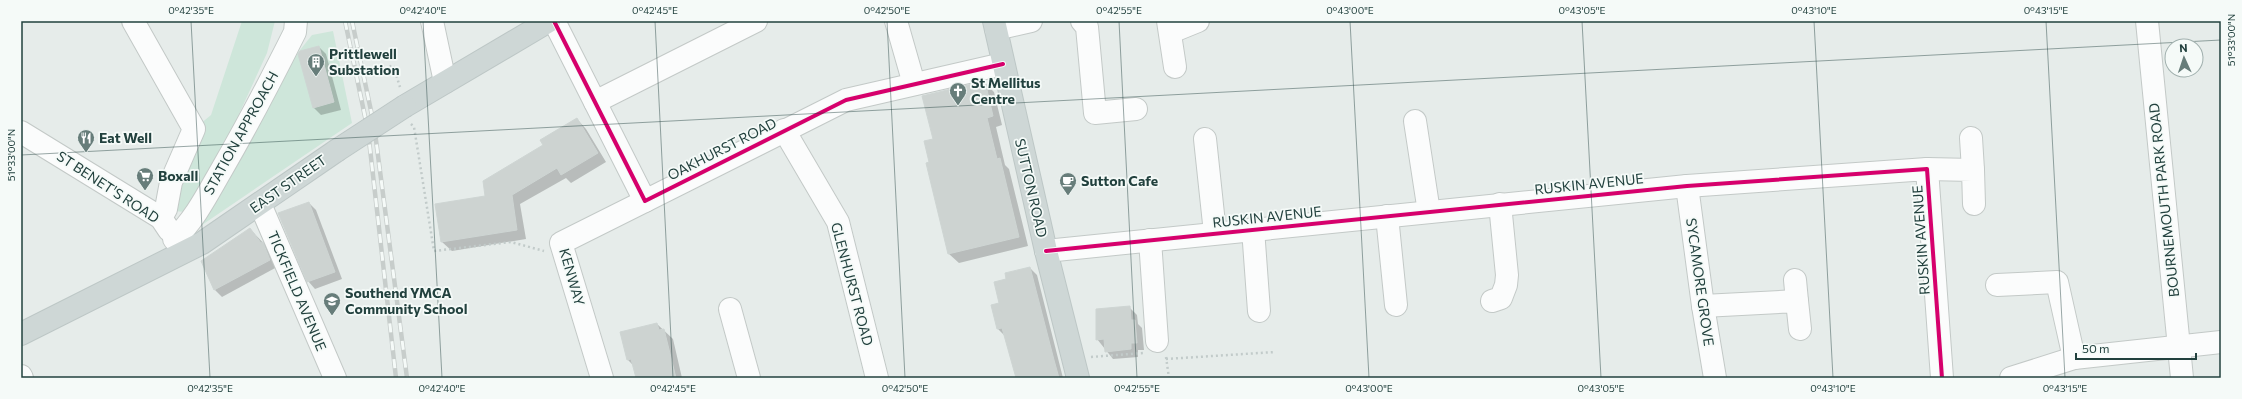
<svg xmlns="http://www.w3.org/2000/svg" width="2242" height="399" font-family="Commissioner,sans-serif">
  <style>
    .green { fill: #cee6da }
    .shadow { fill: #0003 }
    .building { fill: #cdd3d1; stroke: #ced5d3 }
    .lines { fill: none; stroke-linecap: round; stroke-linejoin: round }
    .minor-casing { stroke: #c3c9c7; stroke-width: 24 }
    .major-casing { stroke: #bdc7c6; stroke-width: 24 }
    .path { stroke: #c2cbca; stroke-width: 2.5; stroke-dasharray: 2 3; stroke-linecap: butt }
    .minor { stroke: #fbfcfc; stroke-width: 22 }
    .major { stroke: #ced7d6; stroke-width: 22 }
    .rail-casing { stroke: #c7cdcb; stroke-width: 4.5 }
    .rail { stroke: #f5faf8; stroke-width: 3; stroke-dasharray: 9; stroke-linecap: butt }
    .major-bridge-casing { stroke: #bdc7c6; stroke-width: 24; stroke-linecap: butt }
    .major-bridge { stroke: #ced7d6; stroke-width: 22 }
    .cycleway-casing { stroke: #f5faf8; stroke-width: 6 }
    .cycleway { stroke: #d6006c; stroke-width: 4 }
    .ticks { fill: none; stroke: #22413e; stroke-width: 1; stroke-opacity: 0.45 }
    .labels { text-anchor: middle; stroke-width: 3.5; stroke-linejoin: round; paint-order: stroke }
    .poi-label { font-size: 14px; font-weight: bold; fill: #22413e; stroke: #f5faf8; text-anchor: start }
    .street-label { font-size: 14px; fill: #22413e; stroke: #f5faf8 }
    .neatline { fill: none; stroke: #22413e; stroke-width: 1.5 }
    .ticks-label { font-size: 10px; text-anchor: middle; fill: #22413e }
  </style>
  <rect width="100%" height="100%" fill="#e6ecea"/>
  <g class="green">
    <polygon points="242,21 275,21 267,53 223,149 185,212 174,211 194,129 211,115"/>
    <polygon points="333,31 352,123 199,227 292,60 312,35"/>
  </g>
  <g class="shadow">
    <polygon points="319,47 326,54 341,110 321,115 313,107"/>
    <polygon points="984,82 994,92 1002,125 996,127 1005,165 1009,169 1028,246 959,263 949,254 927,163 930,163 934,140"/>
    <polygon points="577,119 586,129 606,162 571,183 566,178 520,204 526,239 452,251 442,242 486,197"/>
    <polygon points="309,203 316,210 342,279 315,289 308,281"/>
    <polygon points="250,229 270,250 277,267 222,297 215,290"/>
    <polygon points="1030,268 1037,275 1063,378 1017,378 1005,336 998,329 992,306 1000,304 1008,280"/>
    <polygon points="1129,307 1137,315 1138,324 1142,328 1144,350 1138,350 1138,357 1113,359 1097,339"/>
    <polygon points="657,324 673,339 682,378 637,378 634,366 628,360 621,333"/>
  </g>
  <g class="building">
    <polygon points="319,46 334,102 313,108 298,54 300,51"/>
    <polygon points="985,81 993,116 987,118 997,159 1000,158 1019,237 948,254 926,163 929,162 924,141 933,139 922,96"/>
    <polygon points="577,118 598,153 561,175 557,168 512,195 517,230 441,242 435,204 485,196 483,181 543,145 540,140"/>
    <polygon points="309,202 335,272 307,282 278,213"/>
    <polygon points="250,228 261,243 263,242 270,260 214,290 201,261"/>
    <polygon points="1030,267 1054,360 1059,378 1016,378 1002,328 997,329 991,305 999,303 994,282 1006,279 1005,273"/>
    <polygon points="1130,306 1131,320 1135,320 1137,343 1131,343 1131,349 1105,352 1104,339 1096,340 1096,309"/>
    <polygon points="657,323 659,330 664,329 676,378 636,378 631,359 627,360 620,332"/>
  </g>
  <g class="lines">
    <g class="minor-casing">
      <g id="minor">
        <polyline points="133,21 194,129 171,182 166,209 161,218"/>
        <polyline points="432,21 445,82"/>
        <polyline points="554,21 645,201 846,100 1003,64"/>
        <polyline points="896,21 914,84"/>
        <polyline points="1082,21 1087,27 1095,113 1136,109"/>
        <polyline points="1168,21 1175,67"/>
        <polyline points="2147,21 2182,378"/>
        <polyline points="996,29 1031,21"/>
        <polyline points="1171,32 1198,21"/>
        <polyline points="595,102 756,21"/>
        <polyline points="1415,121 1429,212"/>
        <polyline points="784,130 838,222 877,378"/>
        <polyline points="21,132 161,218 169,230"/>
        <polyline points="1971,138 1973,170"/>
        <polyline points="1205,139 1215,233"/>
        <polyline points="1927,169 1973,170 1974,204"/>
        <polyline points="1687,186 1703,306 1715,378"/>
        <polyline points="260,204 335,378"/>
        <polyline points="1387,216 1396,305"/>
        <polyline points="1253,229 1259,311"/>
        <path d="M174,239C195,220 208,193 222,169C248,124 272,78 295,32L296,21"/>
        <polyline points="1150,240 1157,341"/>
        <polyline points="1046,251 1687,186 1927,169 1942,378"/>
        <polyline points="1795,280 1797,301"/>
        <polyline points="1997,285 2057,282 2074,358"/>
        <polyline points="1492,301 1501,298 1506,285 1507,275 1500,204"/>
        <polyline points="1703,306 1797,301 1800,329"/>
        <polyline points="730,309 749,378"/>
        <polyline points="21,376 22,378"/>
        <polyline points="602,378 561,243 645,201"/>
        <polyline points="2011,378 2074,358 2221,342"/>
      </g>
    </g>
    <g class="major-casing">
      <g id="major">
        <polyline points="994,21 1046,251 1078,378"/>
        <polyline points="405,106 549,21"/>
        <polyline points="21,334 202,243 336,151"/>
      </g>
    </g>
    <g class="path">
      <polyline points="372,76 393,65 400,87"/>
      <polyline points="411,124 414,127 434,251 511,242 544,251"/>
      <polyline points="1091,357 1144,353"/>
      <polyline points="1166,357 1169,378"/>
      <polyline points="1166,359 1275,352"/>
    </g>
    <use href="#minor" class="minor"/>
    <use href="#major" class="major"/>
    <g class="rail-casing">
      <g id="rail">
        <polyline points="345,21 368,131 396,378"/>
        <polyline points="352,21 374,125 407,378"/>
      </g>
    </g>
    <use href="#rail" class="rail"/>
    <g class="major-bridge-casing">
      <polyline id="major-bridge" points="336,151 405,106"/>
    </g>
    <use href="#major-bridge" class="major-bridge"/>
    <g class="cycleway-casing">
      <g id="cycleway">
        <polyline points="554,21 645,201 846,100 1003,64"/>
        <polyline points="1046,251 1687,186 1927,169 1942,378"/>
      </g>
    </g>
    <use href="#cycleway" class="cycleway"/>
  </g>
  <path class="ticks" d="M191,21L210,378M423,21L442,378M655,21L673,378M887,21L905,378M1119,21L1137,378M1350,21L1369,378M1582,21L1601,378M1814,21L1833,378M2046,21L2065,378M21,155L2221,40"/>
  <defs>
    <g id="building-pin" transform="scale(0.9)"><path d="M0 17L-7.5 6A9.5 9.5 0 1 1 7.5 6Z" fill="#677d7a" stroke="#f5faf8"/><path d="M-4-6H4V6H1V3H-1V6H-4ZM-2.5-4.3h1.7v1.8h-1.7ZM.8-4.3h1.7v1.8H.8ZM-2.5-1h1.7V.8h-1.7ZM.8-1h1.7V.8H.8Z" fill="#fff"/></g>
    <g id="church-pin" transform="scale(0.9)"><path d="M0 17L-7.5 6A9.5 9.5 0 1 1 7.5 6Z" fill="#677d7a" stroke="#f5faf8"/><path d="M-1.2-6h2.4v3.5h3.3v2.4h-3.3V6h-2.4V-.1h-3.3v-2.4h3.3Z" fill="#fff"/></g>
    <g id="restaurant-pin" transform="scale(0.9)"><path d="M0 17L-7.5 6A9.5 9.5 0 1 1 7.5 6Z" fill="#677d7a" stroke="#f5faf8"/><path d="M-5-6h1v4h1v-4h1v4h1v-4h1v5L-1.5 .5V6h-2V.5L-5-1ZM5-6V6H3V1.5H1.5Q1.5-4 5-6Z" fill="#fff"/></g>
    <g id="supermarket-pin" transform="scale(0.9)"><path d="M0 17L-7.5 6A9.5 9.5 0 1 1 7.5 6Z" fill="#677d7a" stroke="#f5faf8"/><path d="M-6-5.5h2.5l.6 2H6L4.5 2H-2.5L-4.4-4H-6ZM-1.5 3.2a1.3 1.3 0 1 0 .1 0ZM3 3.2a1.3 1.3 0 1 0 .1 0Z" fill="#fff"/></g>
    <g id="cafe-pin" transform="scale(0.9)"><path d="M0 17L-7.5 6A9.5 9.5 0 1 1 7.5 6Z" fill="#677d7a" stroke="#f5faf8"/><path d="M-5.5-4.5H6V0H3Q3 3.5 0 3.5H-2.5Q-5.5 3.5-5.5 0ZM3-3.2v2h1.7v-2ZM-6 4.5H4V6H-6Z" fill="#fff"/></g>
    <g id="school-pin" transform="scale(0.9)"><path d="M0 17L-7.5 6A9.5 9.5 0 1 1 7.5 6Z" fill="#677d7a" stroke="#f5faf8"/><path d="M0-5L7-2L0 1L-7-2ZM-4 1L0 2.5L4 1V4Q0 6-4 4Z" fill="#fff"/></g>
  </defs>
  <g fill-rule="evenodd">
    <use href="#building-pin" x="316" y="62"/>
    <use href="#church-pin" x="958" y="91"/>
    <use href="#restaurant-pin" x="86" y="138"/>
    <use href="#supermarket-pin" x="145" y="176"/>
    <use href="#cafe-pin" x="1068" y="181"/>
    <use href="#school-pin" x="332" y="301"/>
  </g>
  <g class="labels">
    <g class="poi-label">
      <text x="329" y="59">Prittlewell<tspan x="329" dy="16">Substation</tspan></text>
      <text x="971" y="88">St Mellitus<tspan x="971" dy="16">Centre</tspan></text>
      <text x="99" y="143">Eat Well</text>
      <text x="158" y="181">Boxall</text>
      <text x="1081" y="186">Sutton Cafe</text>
      <text x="345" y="298">Southend YMCA<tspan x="345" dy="16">Community School</tspan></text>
    </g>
    <g class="street-label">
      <text transform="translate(241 133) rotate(-61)" y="5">STATION APPROACH</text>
      <text transform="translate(722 149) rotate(-27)" y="5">OAKHURST ROAD</text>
      <text transform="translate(288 184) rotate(-35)" y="5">EAST STREET</text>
      <text transform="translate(1589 184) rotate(-6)" y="5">RUSKIN AVENUE</text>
      <text transform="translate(108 187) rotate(33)" y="5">ST BENET'S ROAD</text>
      <text transform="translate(1031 188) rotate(77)" y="5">SUTTON ROAD</text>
      <text transform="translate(2164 200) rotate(-96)" y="5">BOURNEMOUTH PARK ROAD</text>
      <text transform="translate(1267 217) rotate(-6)" y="5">RUSKIN AVENUE</text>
      <text transform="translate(1921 240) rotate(-94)" y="5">RUSKIN AVENUE</text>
      <text transform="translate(572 277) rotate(74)" y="5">KENWAY</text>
      <text transform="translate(1700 282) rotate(82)" y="5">SYCAMORE GROVE</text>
      <text transform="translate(852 284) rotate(75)" y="5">GLENHURST ROAD</text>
      <text transform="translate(297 291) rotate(67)" y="5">TICKFIELD AVENUE</text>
    </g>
  </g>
  <rect width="2242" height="399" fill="none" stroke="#f5faf8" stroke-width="44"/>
  <g transform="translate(2184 58) rotate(357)"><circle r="19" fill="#f5faf8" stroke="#a1b0ae"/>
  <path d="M0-3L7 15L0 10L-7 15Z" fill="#677d7a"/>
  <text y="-6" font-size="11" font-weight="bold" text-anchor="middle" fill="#22413e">N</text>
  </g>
  <path d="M2076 353v6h120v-6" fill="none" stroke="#22413e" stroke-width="2"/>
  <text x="2082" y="353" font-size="12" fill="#22413e" stroke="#f5faf8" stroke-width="3" paint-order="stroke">50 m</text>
  <rect x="22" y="22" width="2198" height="355" class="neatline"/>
  <g class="ticks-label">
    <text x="191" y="14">0°42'35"E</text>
    <text x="423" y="14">0°42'40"E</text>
    <text x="655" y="14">0°42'45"E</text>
    <text x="887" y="14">0°42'50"E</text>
    <text x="1119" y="14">0°42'55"E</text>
    <text x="1350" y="14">0°43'00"E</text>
    <text x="1582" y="14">0°43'05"E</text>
    <text x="1814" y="14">0°43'10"E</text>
    <text x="2046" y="14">0°43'15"E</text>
    <text transform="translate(2231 40) rotate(-90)" y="4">51°33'00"N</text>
    <text transform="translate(11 155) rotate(-90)" y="4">51°33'00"N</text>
    <text x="210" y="392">0°42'35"E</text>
    <text x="442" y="392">0°42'40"E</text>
    <text x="673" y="392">0°42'45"E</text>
    <text x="905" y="392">0°42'50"E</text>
    <text x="1137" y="392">0°42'55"E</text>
    <text x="1369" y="392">0°43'00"E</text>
    <text x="1601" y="392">0°43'05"E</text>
    <text x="1833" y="392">0°43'10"E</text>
    <text x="2065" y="392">0°43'15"E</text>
  </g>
</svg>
